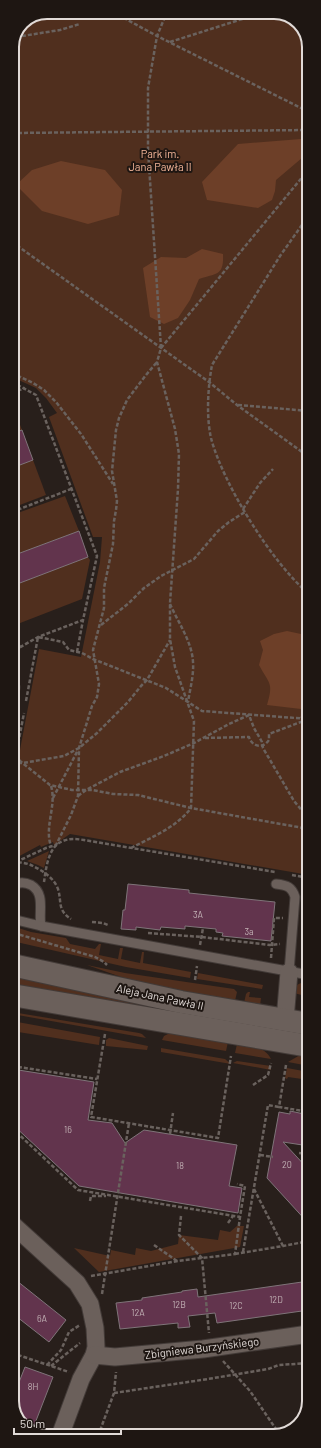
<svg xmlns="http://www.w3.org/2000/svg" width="321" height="1448" font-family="Barlow,sans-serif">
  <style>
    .green { fill: #502f1e }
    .forest { fill: #6d3f28 }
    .building { fill: #62344d; stroke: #7f7479 }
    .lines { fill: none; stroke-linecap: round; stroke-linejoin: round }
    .lane-casing { stroke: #433b38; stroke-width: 11 }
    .street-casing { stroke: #433b38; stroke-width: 19 }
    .secondary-casing { stroke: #433b38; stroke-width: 24 }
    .path { stroke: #6a625e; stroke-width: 2.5; stroke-dasharray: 4 2; stroke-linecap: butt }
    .lane { stroke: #6b605b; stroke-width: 9 }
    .street { stroke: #6b605b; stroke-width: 17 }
    .secondary { stroke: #6b605b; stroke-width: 22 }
    .labels { text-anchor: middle; stroke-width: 4; stroke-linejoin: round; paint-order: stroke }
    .number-label { font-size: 9px; fill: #c1b0b4 }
    .park-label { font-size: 11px; fill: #f6b79a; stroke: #1e1612 }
    .street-label { font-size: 11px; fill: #e1dad7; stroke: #1e1612 }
    .rim { fill: none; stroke: #e1dad7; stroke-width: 2 }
  </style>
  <rect width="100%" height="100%" fill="#281f1b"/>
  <g class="green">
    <polygon points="47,12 278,12 298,22 309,42 309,875 70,834 54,845 53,842 41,847 40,845 12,860 12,762 19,755 39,649 81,657 100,562 102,537 93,537 49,417 57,413 46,398 36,388 12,377 12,47 23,22"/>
    <polygon points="12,404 22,430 12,434"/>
    <polygon points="33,460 46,495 12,508 12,468"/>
    <polygon points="65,496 79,531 12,556 12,515"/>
    <polygon points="88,557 90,560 82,599 15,625 12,616 12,586"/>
    <polygon points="49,851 44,868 38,865 27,861"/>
    <polygon points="12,926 31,932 66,938 70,944 95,949 99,944 101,944 99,955 118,959 120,948 123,948 121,959 140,963 142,952 144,952 143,963 191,972 190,978 126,967 12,941"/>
    <polygon points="87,965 125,973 234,989 237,992 235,1001 204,996 124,978"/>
    <polygon points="198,973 263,985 262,989 197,979"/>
    <polygon points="12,977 38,980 231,1024 12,987"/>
    <path d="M305,982L303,993L309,994V997L294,993C295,986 298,983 305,982Z"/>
    <polygon points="248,992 250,992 249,997 261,998 260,1006 244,1003 246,994"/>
    <polygon points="12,1012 139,1033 142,1034 146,1038 12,1014"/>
    <polygon points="12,1021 100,1037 99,1045 12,1031"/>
    <polygon points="170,1033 228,1042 226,1051 162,1040 164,1036"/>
    <polygon points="109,1038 148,1046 147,1050 106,1046 106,1040"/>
    <path d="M237,1044C249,1046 265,1046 271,1059L235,1053Z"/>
    <polygon points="161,1048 225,1059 231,1064 161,1052"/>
    <polygon points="300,1055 309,1056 309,1066 288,1062"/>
    <polygon points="237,1061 271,1066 271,1070 233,1063"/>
    <polygon points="287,1068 309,1072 309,1080 288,1077 287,1079 285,1078"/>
    <polygon points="237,1226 244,1226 240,1247 99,1272 74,1248 110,1256 111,1250 135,1255 136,1248 151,1251 178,1244 179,1235 218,1240 220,1230 230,1232"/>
  </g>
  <g class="forest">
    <polygon points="301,139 309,142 309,152 276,180 275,191 272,200 258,208 207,200 202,182 238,144"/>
    <polygon points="61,161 105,170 122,190 119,215 88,224 42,211 16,185 32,170"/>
    <path d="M202,249L223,254C224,276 217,273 199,279L190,300L178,318L164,324L150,317L143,268L161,257L186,258Z"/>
    <path d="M287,631L301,634L309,650V705L301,709L267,705C274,682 269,684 259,665L263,650L260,641L274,634Z"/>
  </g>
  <g class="building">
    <polygon points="22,430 33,460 12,468 12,434"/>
    <polygon points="79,531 88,557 12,586 12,556"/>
    <polygon points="128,884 189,890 189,893 275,902 271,941 222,936 223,933 216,932 216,929 185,926 185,929 161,927 160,930 136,927 136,930 121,929 123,910 125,910"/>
    <polygon points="12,1069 94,1082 88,1120 112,1123 125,1143 144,1130 237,1145 229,1186 242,1188 238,1213 79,1186 12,1124"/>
    <polygon points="290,1111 304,1114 303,1116 309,1117 309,1146 283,1142 309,1170 309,1224 267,1178 279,1112 290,1114"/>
    <polygon points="12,1277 66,1320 49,1342 12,1313"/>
    <polygon points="309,1281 309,1310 217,1323 215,1313 188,1316 190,1327 178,1328 178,1323 120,1329 116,1303 142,1300 142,1298 182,1292 182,1291 197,1289 198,1297"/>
    <polygon points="25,1367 53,1377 32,1431 22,1426 12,1406 12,1400"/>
  </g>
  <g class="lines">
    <g class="lane-casing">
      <g id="lane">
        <polyline points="12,678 15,687 12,710"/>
        <path d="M276,884C287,885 292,887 295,897L289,972"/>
        <path d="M12,886C18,882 25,882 31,885C46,894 38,912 41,926"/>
        <polyline points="12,919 41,926 309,975"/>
      </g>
    </g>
    <g class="street-casing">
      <g id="street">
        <polyline points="285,1020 289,972"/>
        <polyline points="12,1224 77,1283 90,1304 95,1328 96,1347 94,1355 81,1379 60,1436"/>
        <polyline points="94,1355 115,1357 203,1349 309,1334"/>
      </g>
    </g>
    <g class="secondary-casing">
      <g id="secondary">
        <polyline points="12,965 181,1002 309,1024"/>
        <polyline points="12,995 309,1046"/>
      </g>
    </g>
    <g class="path">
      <polyline points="113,12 157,36 309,112"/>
      <polyline points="16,37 60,30 80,24"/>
      <polyline points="170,42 258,14 273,12"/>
      <polyline points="12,133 309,130"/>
      <path d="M309,215L280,256L212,365C208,386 206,416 211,438C223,484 272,563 309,594"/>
      <polyline points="12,242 209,382 237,405 309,457"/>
      <polyline points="161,348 148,150 148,88 157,36 167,12"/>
      <polyline points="12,373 33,383 44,390 56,402 81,434 113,484"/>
      <polyline points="12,382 36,395 97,556 83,620 38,637 12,652"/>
      <polyline points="12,393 25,388"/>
      <polyline points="238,405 309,411"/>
      <polyline points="243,509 260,483 273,469"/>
      <polyline points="12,512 71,489"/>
      <path d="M170,604C178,622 192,642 193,662C194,675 190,689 188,702"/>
      <polyline points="101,625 129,603 144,588 161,576 194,559 218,531 229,522 245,512"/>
      <polyline points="12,633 20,647"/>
      <polyline points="77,652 83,620"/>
      <polyline points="26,701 38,637 63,642 69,650 82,653 93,659 166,688 202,711 309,719"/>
      <polyline points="301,718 309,712"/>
      <path d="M205,738L249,737C252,747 263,749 269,740V734L306,720"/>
      <polyline points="16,755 20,761 50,785 72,790 92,790 113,794 138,795 191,808 309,829"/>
      <polyline points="12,759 16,755 24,713"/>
      <polyline points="12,763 23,763 64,756 79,748 97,733 128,702 141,686 147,680 170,640"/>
      <path d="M51,786C57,805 44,827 51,846"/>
      <polyline points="78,796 86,790 120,772 164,756 194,743 229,724 249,715 254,728 262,742 263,748 294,801 309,819"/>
      <polyline points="53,798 78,750"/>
      <path d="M131,848C152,837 177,827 191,808L194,721L175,667L170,639V603L178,489L179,454L175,429L157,362L161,348L309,169"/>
      <polyline points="16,862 46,848 56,845 71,815 78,796 79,748 92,706 97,697 99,684 93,650 104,608 104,588 113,544 114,521 116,510 117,501 112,471 116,430 119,418 127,400 146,375 157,362"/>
      <path d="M12,864C19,861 27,863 33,866C43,871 54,878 58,889C62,902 57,910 71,919"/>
      <polyline points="292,875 309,878"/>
      <path d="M44,882C46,869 48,846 63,841C70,838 77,839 84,840L275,872"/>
      <polyline points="92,922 103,923 108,925"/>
      <polyline points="14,933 95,957 104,962 107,965"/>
      <polyline points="148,933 202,937 270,945 280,944"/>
      <polyline points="200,945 203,928"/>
      <polyline points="301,946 309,946"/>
      <polyline points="271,958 274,918 283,918"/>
      <polyline points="195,980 197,966"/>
      <polyline points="105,1034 91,1117 218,1138 231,1056"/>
      <polyline points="286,1065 279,1107 309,1112"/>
      <polyline points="12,1066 97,1079"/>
      <polyline points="253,1085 268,1075 271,1063"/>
      <polyline points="12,1128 78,1190 240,1217 245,1186 237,1184"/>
      <polyline points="170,1134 173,1113"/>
      <polyline points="299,1153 309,1154"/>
      <polyline points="260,1155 273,1157"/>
      <polyline points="254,1189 283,1246"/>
      <polyline points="90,1201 91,1196 106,1196"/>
      <polyline points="181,1216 179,1235 202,1258 209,1333"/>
      <polyline points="228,1223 233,1216"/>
      <polyline points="154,1245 177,1261"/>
      <polyline points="243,1252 268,1105 279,1107"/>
      <polyline points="235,1254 283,1246 309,1241"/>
      <polyline points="91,1276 178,1261 235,1254 240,1217"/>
      <polyline points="102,1294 129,1123"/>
      <polyline points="12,1353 69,1372"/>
      <polyline points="223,1361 250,1391 280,1435"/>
      <polyline points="47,1365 61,1350 69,1332 80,1325"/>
      <polyline points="51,1366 80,1343"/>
      <polyline points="114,1393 208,1379 268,1369 279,1365 309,1363"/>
      <polyline points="282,1434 304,1414"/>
      <polyline points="98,1436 114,1393 116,1372"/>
    </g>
    <use href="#lane" class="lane"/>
    <use href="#street" class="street"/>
    <use href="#secondary" class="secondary"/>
  </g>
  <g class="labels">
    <g class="number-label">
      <text x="198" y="918">3A</text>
      <text x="249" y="935">3a</text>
      <text x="68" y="1133">16</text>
      <text x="287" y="1168">20</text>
      <text x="180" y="1169">18</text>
      <text x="276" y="1303">12D</text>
      <text x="179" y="1308">12B</text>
      <text x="236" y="1309">12C</text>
      <text x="138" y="1316">12A</text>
      <text x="42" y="1322">6A</text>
      <text x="33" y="1390">8H</text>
    </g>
    <g class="park-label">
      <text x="160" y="158">Park im.<tspan x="160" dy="13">Jana Pawła II</tspan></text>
    </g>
    <g class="street-label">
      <text transform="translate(160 997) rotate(12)" y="4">Aleja Jana Pawła II</text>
      <text transform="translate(202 1348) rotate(-7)" y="4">Zbigniewa Burzyńskiego</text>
    </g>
  </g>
  <path d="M0 0H321V1448H0ZM47 19H274A28 28 0 0 1 302 47V1401A28 28 0 0 1 274 1429H47A28 28 0 0 1 19 1401V47A28 28 0 0 1 47 19Z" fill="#1e1612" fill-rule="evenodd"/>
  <path class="rim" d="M47 19H274A28 28 0 0 1 302 47V1401A28 28 0 0 1 274 1429H47A28 28 0 0 1 19 1401V47A28 28 0 0 1 47 19Z"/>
  <path d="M14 1428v6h107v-6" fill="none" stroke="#e1dad7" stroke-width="2"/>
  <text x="20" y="1428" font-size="12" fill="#e1dad7" stroke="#1e1612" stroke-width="3" paint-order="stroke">50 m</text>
</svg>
